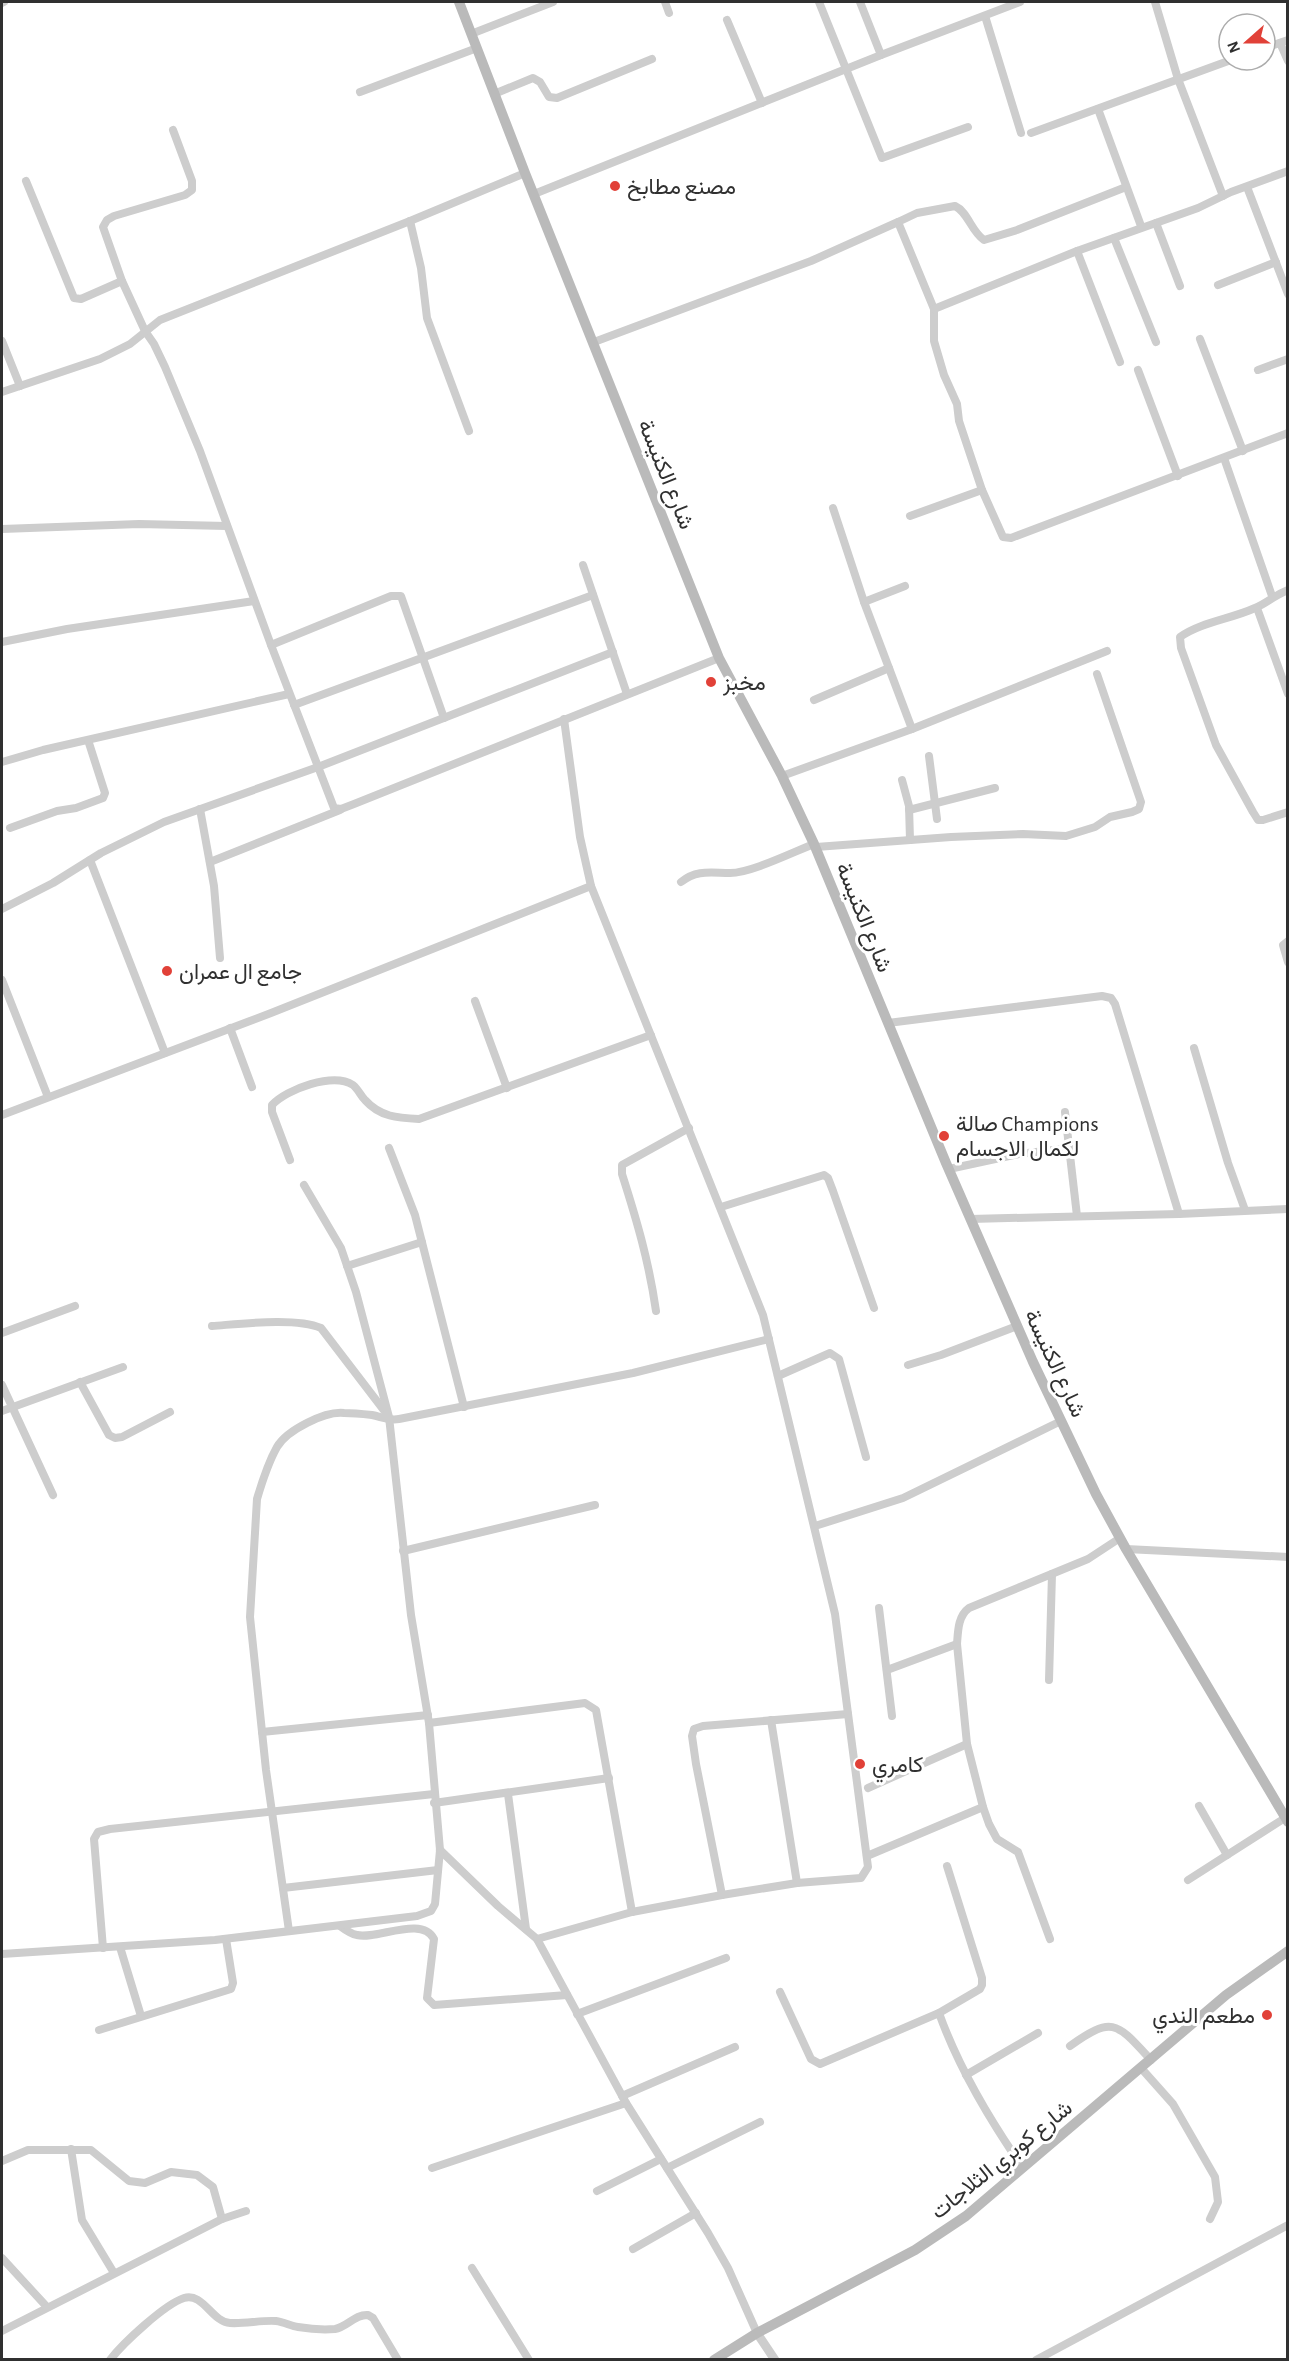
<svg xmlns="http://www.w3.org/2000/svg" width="1289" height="2361" font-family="'Alegreya Sans',Vazirmatn,sans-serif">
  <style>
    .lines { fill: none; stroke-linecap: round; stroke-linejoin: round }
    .minor { stroke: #cdcdcd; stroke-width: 8 }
    .tertiary { stroke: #cdcdcd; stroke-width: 9 }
    .secondary { stroke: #bababa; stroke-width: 10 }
    .poi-dot { fill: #e14138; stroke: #fff; stroke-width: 2 }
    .labels { text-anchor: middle; stroke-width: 6; stroke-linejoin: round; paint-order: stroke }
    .poi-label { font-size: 22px; fill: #303030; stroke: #fff; text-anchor: start }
    .street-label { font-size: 22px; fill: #303030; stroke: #fff }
  </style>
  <rect width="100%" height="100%" fill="#fff"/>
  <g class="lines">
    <g class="minor">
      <polyline points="665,2 669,13"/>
      <polyline points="819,2 882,158 968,127"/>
      <polyline points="860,2 881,55"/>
      <polyline points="1155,2 1178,79 1223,196"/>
      <polyline points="2,3 4,2"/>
      <polyline points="985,16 1021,133"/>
      <polyline points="727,20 762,103"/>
      <polyline points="471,34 553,2"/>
      <polyline points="1280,43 1288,61"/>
      <polyline points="1265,48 1288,40"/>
      <polyline points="360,92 477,48"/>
      <polyline points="494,94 533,78 540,82 549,97 557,98 652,59"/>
      <polyline points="1098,109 1141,226"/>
      <polyline points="173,130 192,181 192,190 185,195 114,216 107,220 103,227 122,281 145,331 154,344 165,367 200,451 271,645 334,808 341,809 354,804 719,658"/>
      <polyline points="1031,133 1231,60"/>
      <polyline points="26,181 74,298 81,299 122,281"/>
      <path d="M1126,187L1017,230L984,240C971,231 968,212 955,206L917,213L898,222L934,309V341L944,375L957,404L959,421L982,490L1003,537L1011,538L1288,433"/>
      <polyline points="1247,187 1288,294"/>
      <polyline points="534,194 881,55 1020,2"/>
      <polyline points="410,221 421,268 427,318 469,431"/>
      <polyline points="1156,223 1180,286"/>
      <polyline points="1114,238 1156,342"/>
      <polyline points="1077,251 1120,362"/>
      <polyline points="1218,285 1276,262"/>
      <polyline points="934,309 1077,251 1198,208 1231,192 1288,171"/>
      <polyline points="1200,339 1243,451"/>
      <polyline points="2,341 20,386"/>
      <polyline points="594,342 811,261 898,222"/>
      <polyline points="1138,370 1178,476"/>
      <polyline points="1258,370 1288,359"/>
      <polyline points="2,392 100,359 130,344 160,320 410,221 525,173"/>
      <polyline points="1224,458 1272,596"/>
      <polyline points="833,508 864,602 912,729"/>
      <polyline points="910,516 982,490"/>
      <polyline points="2,529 139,524 227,526"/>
      <polyline points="583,565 627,694"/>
      <path d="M1288,590C1273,596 1267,603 1255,608C1231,619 1201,622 1180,637L1181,648L1216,745L1253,812L1258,820H1263L1288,812"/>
      <polyline points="864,602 905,586"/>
      <polyline points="1257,608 1288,694"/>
      <polyline points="2,642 67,629 254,601"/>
      <polyline points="271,645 391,596 401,596 444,718"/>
      <polyline points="814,700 889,668"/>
      <polyline points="294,705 593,595"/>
      <polyline points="929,756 937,819"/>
      <polyline points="2,762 43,750 289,694"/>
      <polyline points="782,776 912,729 1107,651"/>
      <polyline points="902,780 909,806 910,840"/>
      <polyline points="200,809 214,886 220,958"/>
      <polyline points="909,810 995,788"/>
      <polyline points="10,828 57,811 76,808 103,798 105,793 88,740"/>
      <polyline points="816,847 951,837 1023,834 1066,836 1095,827 1110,817 1132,812 1139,809 1141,802 1097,674"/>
      <polyline points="90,860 165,1053"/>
      <polyline points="210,862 340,810"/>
      <path d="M681,882C697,869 712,873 730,873C751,873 793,852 814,844"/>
      <polyline points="2,909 53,883 101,853 164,822 318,767 613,652"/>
      <polyline points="1288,941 1283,945 1288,962"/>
      <polyline points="2,980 48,1097"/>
      <polyline points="475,1001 507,1088"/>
      <polyline points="888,1023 1102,996 1111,998 1115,1004 1179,1214"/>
      <polyline points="230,1028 252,1087"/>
      <polyline points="1194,1048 1228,1163 1245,1210"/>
      <polyline points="1065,1112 1077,1216"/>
      <polyline points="2,1115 271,1013 591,886"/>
      <polyline points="389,1148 415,1215 464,1407"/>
      <path d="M290,1160L272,1112V1105C287,1089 333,1072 353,1085C358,1089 361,1096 365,1100C380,1117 398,1118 419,1119L651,1035"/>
      <polyline points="949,1169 1019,1154 1070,1148"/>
      <polyline points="721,1207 824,1175 828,1178 833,1191 874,1308"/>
      <polyline points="970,1219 1179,1214 1288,1209"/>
      <polyline points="347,1266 422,1242"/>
      <path d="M656,1311C649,1262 637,1221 622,1174V1165L689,1128"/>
      <path d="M212,1326C240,1324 296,1317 321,1328L386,1413"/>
      <polyline points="2,1333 75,1306"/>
      <polyline points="908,1365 941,1355 1017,1326"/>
      <polyline points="778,1376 830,1353 839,1359 866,1457"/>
      <polyline points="80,1382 109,1435 115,1438 122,1437 170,1412"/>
      <polyline points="2,1385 53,1495"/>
      <polyline points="2,1411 123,1367"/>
      <polyline points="815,1526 903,1498 1061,1421"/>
      <polyline points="1126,1549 1288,1557"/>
      <polyline points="403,1551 595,1505"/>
      <polyline points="879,1608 892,1716"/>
      <polyline points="887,1670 957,1644"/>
      <polyline points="1049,1680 1052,1574"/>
      <polyline points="771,1720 797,1883"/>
      <polyline points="429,1723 585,1703 596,1710 632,1912"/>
      <polyline points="262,1732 428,1715"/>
      <polyline points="868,1788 967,1744"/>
      <polyline points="508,1794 526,1929"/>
      <polyline points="434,1803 609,1778"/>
      <polyline points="1199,1806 1227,1855"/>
      <polyline points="440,1850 498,1906 537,1939 626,2103 708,2233 728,2268 757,2333"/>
      <polyline points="867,1856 983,1807"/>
      <polyline points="1188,1880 1285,1818"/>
      <polyline points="283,1888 438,1870"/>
      <polyline points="722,1895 696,1764 692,1736 694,1729 703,1726 848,1714"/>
      <path d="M340,1926C344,1929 351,1934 357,1935C377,1940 422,1915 434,1939L427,1998L434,2005L567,1995"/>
      <path d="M289,1931L266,1770L250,1617L257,1499C262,1482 268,1463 277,1447C287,1430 325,1411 344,1413C353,1413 363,1414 372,1415C382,1417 388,1421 399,1419L633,1373L769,1339"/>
      <polyline points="537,1939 632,1912 722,1895 797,1883 861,1878 868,1867 835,1614 763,1315 591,886 580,837 564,719"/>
      <path d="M1050,1939L1018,1852L997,1839L989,1824L983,1807L967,1744L957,1644C958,1631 958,1616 969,1608L1088,1559L1120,1538"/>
      <polyline points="120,1947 141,2016"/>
      <polyline points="103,1948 94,1839 98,1832 110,1829 434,1794"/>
      <polyline points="2,1954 215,1940 417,1916 431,1911 435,1904 440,1850 429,1723 411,1615 389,1417 356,1292 341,1248 304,1185"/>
      <polyline points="780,1992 811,2059 820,2064 939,2013 980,1989 982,1985 982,1978 947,1866"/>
      <path d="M939,2013C959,2069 989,2119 1023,2168"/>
      <polyline points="577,2014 726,1958"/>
      <polyline points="99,2030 231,1989 233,1983 226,1939"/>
      <path d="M1070,2046C1113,2015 1117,2023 1151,2060"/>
      <polyline points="1141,2068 1173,2104 1215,2177 1218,2202 1210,2219"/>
      <polyline points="966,2075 1038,2033"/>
      <polyline points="622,2096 735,2047"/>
      <polyline points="71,2149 82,2220 114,2273"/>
      <polyline points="2,2161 28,2150 91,2150 129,2181 145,2183 171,2172 197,2175 213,2187 222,2219"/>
      <polyline points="432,2168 626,2103"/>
      <polyline points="667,2168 760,2122"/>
      <polyline points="597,2191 661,2159"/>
      <polyline points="633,2249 696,2213"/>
      <polyline points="2,2258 47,2307"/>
      <polyline points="472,2268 529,2360"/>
      <polyline points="2,2331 222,2219 246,2211"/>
      <path d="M110,2360C123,2343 165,2304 184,2298C203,2292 212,2322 230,2323C245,2324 261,2320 276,2321C284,2322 291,2326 298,2327C310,2329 324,2330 335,2329C347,2327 355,2314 368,2315L373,2318L398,2360"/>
      <polyline points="1036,2360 1288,2225"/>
    </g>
    <polyline class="tertiary" points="757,2333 775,2360"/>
    <g class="secondary">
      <polyline points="459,2 525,173 719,658 782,776 814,844 946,1163 1033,1362 1096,1494 1126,1549 1288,1822"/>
      <polyline points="714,2360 757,2333 915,2250 966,2216 1226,1995 1288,1951"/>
    </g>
  </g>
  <g class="poi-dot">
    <circle cx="615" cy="186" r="6"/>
    <circle cx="711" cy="682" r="6"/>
    <circle cx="167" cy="971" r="6"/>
    <circle cx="944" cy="1136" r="6"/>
    <circle cx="860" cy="1764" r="6"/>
    <circle cx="1267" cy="2015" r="6"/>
  </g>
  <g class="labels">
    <g class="poi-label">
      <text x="627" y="194">مصنع مطابخ</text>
      <text x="723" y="690">مخبز</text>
      <text x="179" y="979">جامع ال عمران</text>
      <text x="956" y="1131">صالة Champions<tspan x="956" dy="25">لكمال الاجسام</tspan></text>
      <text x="872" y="1772">كامري</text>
      <text x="1255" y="2023" text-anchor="end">مطعم الندي</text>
    </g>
    <g class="street-label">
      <text transform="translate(667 474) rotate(68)" y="8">شارع الكنيسة</text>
      <text transform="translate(865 917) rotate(68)" y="8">شارع الكنيسة</text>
      <text transform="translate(1056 1363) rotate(65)" y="8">شارع الكنيسة</text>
      <text transform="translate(1001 2159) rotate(-39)" y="8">شارع كوبري الثلاجات</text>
    </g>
  </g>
  <rect width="1289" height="2361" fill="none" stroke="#303030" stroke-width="6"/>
  <g transform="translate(1247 42) rotate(249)"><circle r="28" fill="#ffffff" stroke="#acacac" stroke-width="1.5"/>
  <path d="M0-4.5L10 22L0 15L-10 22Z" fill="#e14138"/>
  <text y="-9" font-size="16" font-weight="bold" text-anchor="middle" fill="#303030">N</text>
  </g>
</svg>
